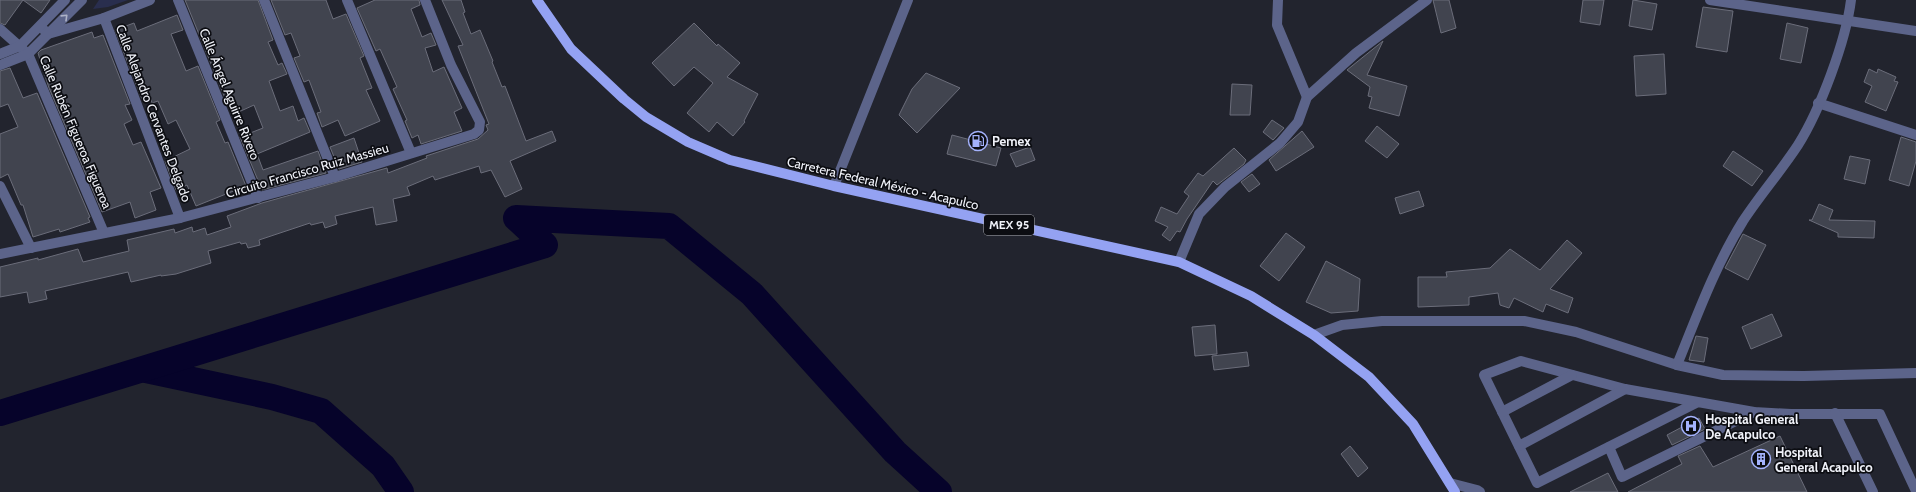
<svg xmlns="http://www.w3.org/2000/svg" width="1916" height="492" font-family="Cabin,sans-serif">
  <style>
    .green { fill: #292e4e }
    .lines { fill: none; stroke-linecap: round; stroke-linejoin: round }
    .river { stroke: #06032a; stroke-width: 26 }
    .building { fill: #41444f; stroke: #6b6d7a }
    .minor { stroke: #5c648a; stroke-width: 10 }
    .major { stroke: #94a2f2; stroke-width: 10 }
    .oneway { stroke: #adb2c7 }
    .labels { text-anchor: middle; stroke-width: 3.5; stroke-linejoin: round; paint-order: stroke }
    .shield { fill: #0c0d12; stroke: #acadb4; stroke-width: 1 }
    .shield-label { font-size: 12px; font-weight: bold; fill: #f0f2f9 }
    .street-label { font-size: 13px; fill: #f0f2f9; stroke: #0c0d12 }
    .poi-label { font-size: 13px; font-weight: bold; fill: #f0f2f9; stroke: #0c0d12; text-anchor: start }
  </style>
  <rect width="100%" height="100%" fill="#22242e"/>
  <polygon class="green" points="99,0 128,0 108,7 93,9"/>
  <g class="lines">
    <g class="river">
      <polyline points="146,370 272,397 321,411 383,466 401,492"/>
      <polyline points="0,413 545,245 516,218 669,226 752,294 895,452 939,492"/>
    </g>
  </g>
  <g class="building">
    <polygon points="0,0 50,0 41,13 23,0 5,25 0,23"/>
    <polygon points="185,0 258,0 273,40 268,42 278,65 282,63 287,74 269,81 280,111 293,106 298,121 304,118 310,132 257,154 263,170 318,151 326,173 262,190 240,137 263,128 254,105 232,115"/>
    <polygon points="271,0 326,0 333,19 346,14 364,56 360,58 372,88 366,90 380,121 345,136 338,120 322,127 317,113 321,112 309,80 304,82 294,58 300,56 291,33 285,35"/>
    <polygon points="375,0 419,0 420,5 411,9 422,37 431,33 436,45 425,48 433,72 444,67 462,108 454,112 462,131 421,144 418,135 412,138 405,121 407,120 393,89 397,87 380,49 376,51 357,8"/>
    <polygon points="442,0 461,0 465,12 463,13 471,34 480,30 493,61 492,62 502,87 505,86 526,141 552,131 556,141 510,161 522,189 505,197 491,170 481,173 479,166 435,180 433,176 407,187 410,195 393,199 397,221 376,225 373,207 335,216 337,224 325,228 323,222 311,225 310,223 259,240 260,245 248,248 246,243 241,244 240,242 208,251 211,263 176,274 161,276 161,275 131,282 128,272 45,291 47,299 29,303 27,292 0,297 0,267 38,258 38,260 78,249 83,262 129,251 127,240 174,229 175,233 192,227 193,232 205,228 207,235 231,227 227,216 262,203 387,168 388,173 427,158 426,156 478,139 488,130 486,125 489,124 458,46 463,45"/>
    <polygon points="1433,0 1449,0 1456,28 1441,33"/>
    <polygon points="1583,0 1604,0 1600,25 1580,22"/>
    <polygon points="1633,0 1657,4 1652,30 1629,26"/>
    <polygon points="1703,7 1733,11 1727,52 1696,47"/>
    <polygon points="177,15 183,30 171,34 186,71 198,66 220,120 216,122 225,143 228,142 246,186 196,206 187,185 176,190 165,161 190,149 176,120 168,124 158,101 152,103 150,96 142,99 115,30 134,23 137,31"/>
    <polygon points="694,23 717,46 718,44 740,63 727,77 758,94 744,121 745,122 733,136 717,122 709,132 687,113 713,83 694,67 674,86 652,63"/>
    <polygon points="1787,23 1808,28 1801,63 1780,59"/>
    <polygon points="92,32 94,38 103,35 130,104 125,105 132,120 124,124 133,145 141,142 161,188 150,192 156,210 135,218 130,202 102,212 49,88 38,53 41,50"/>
    <polygon points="1383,41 1367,75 1407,86 1399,116 1369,108 1372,97 1368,96 1370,87 1347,70"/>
    <polygon points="1664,54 1666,94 1636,96 1634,56"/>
    <polygon points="10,68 23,98 37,93 90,217 88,218 90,222 60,232 59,229 33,237 23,205 21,205 8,174 0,178 0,134 18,127 8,104 0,107 0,71"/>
    <polygon points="1869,69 1877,73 1878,69 1896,77 1894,81 1898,82 1886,111 1865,102 1872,86 1864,82"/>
    <polygon points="926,73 960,88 917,133 899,115 912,89"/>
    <polygon points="1232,84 1252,85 1250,115 1230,115"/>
    <polygon points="1272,120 1284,128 1273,140 1263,132"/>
    <polygon points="1377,126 1399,144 1387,158 1365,141"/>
    <polygon points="1302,131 1314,147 1276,171 1269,160"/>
    <polygon points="952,135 1001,148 996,166 947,154"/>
    <polygon points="1901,137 1916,142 1916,161 1909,186 1889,180"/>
    <polygon points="354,138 362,162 339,169 330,147"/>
    <polygon points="1030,147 1035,160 1016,167 1010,154"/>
    <polygon points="1234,148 1246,160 1244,164 1217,185 1213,181 1187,219 1180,232 1177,231 1170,241 1162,235 1168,227 1155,221 1161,207 1177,214 1189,196 1184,192 1198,173 1203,176"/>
    <polygon points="1733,151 1763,171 1752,186 1723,166"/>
    <polygon points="1850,156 1870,160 1865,184 1844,179"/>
    <polygon points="1252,174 1260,184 1249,192 1241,182"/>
    <polygon points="1419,191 1424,206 1400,214 1395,198"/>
    <polygon points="1819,204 1833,210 1829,220 1875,221 1874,238 1838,237 1838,233 1809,220 1812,220"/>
    <polygon points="1286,233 1305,247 1279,281 1260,266"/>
    <polygon points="1743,234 1766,245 1748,280 1725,268"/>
    <polygon points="1567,240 1582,253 1550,289 1573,298 1568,313 1546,304 1543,312 1514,298 1509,308 1500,305 1498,293 1469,297 1469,305 1418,307 1418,277 1447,277 1446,272 1490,268 1510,249 1540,270"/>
    <polygon points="1326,261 1360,279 1358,311 1331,313 1306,302"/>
    <polygon points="1772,314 1782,336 1751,349 1742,327"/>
    <polygon points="1215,325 1217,354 1195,356 1192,327"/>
    <polygon points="1696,336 1708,338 1704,362 1689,360"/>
    <polygon points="1247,352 1249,366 1214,370 1212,356"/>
    <polygon points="1699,418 1705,429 1672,445 1667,435"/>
    <polygon points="1780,436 1807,492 1628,492 1682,464 1678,456 1700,446 1713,467"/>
    <polygon points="1350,446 1368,468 1358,477 1341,454"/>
    <polygon points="1608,473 1618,492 1570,492"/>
  </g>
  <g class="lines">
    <g class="minor">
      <polyline points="178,0 258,198"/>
      <polyline points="264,0 335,177"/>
      <polyline points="347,0 411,153"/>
      <polyline points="1278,0 1277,25 1307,97"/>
      <polyline points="1710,0 1916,31"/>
      <polyline points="104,18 180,218"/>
      <polyline points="41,27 48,34 104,18 150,0"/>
      <polyline points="0,29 28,54 104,233"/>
      <polyline points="0,54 20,46 65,0"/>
      <polyline points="0,65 28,54 82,0"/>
      <polyline points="1818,103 1916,135"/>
      <polyline points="0,186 31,248"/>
      <polyline points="834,186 908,0"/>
      <polyline points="0,254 180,218 335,177 474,134 479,130 480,122 451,65 425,0"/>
      <polyline points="1179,262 1199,214 1225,187 1280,143 1298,122 1307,97 1356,53 1427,0"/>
      <polyline points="1314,335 1342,325 1382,321 1524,321 1576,332 1677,365 1723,375 1804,376 1916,373"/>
      <path d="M1677,365C1697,316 1715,266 1743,221C1760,195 1781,171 1798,145C1820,110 1846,41 1851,0"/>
      <polyline points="1696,403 1537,483 1484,375 1521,361 1625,389 1754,412 1791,414 1880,414 1916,491"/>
      <polyline points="1502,412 1572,375"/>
      <polyline points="1835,413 1873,492"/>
      <polyline points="1519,446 1625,389"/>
      <polyline points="1609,447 1622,477 1754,412"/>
      <polyline points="1450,483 1477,490 1480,492"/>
    </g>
    <polyline class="major" points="537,0 571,49 624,99 646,117 688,142 730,160 834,186 1179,262 1251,296 1314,335 1369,377 1413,424 1455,492"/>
  </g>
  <defs><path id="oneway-chevron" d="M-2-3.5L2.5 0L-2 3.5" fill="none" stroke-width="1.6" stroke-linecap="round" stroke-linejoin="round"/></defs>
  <use class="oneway" href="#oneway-chevron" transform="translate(65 17) rotate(-44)"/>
  <defs>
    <g id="fuel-ring" transform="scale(1)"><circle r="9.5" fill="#0c0d12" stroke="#a4b2fc" stroke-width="1.5"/><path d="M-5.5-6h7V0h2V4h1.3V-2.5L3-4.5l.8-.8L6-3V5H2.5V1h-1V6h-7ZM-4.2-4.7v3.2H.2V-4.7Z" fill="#a4b2fc"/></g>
    <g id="hospital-ring" transform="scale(1)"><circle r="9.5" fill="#0c0d12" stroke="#a4b2fc" stroke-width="1.5"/><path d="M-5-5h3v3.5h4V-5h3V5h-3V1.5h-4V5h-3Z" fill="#a4b2fc"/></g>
    <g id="building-ring" transform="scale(1)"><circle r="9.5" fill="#0c0d12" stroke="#a4b2fc" stroke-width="1.5"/><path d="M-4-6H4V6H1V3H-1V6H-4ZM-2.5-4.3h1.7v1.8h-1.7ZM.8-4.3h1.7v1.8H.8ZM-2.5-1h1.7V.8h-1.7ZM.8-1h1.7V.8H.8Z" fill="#a4b2fc"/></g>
  </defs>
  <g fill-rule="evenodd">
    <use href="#fuel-ring" x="978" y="141"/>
    <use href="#hospital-ring" x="1691" y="426"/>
    <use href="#building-ring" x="1761" y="459"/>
  </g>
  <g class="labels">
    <rect class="shield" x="984" y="215" width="50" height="20" rx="3"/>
    <g class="shield-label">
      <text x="1009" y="229">MEX 95</text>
    </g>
    <g class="street-label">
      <text transform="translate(230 94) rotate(68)" y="5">Calle Ángel Aguirre Rivero</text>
      <text transform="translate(154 113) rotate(69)" y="5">Calle Alejandro Cervantes Delgado</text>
      <text transform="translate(76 132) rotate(67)" y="5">Calle Rubén Figueroa Figueroa</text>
      <text transform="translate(307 170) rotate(-16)" y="5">Circuito Francisco Ruiz Massieu</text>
      <text transform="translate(883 183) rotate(13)" y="5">Carretera Federal México - Acapulco</text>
    </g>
    <g class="poi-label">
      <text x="992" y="146">Pemex</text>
      <text x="1705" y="424">Hospital General<tspan x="1705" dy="15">De Acapulco</tspan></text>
      <text x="1775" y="457">Hospital<tspan x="1775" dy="15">General Acapulco</tspan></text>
    </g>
  </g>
</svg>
